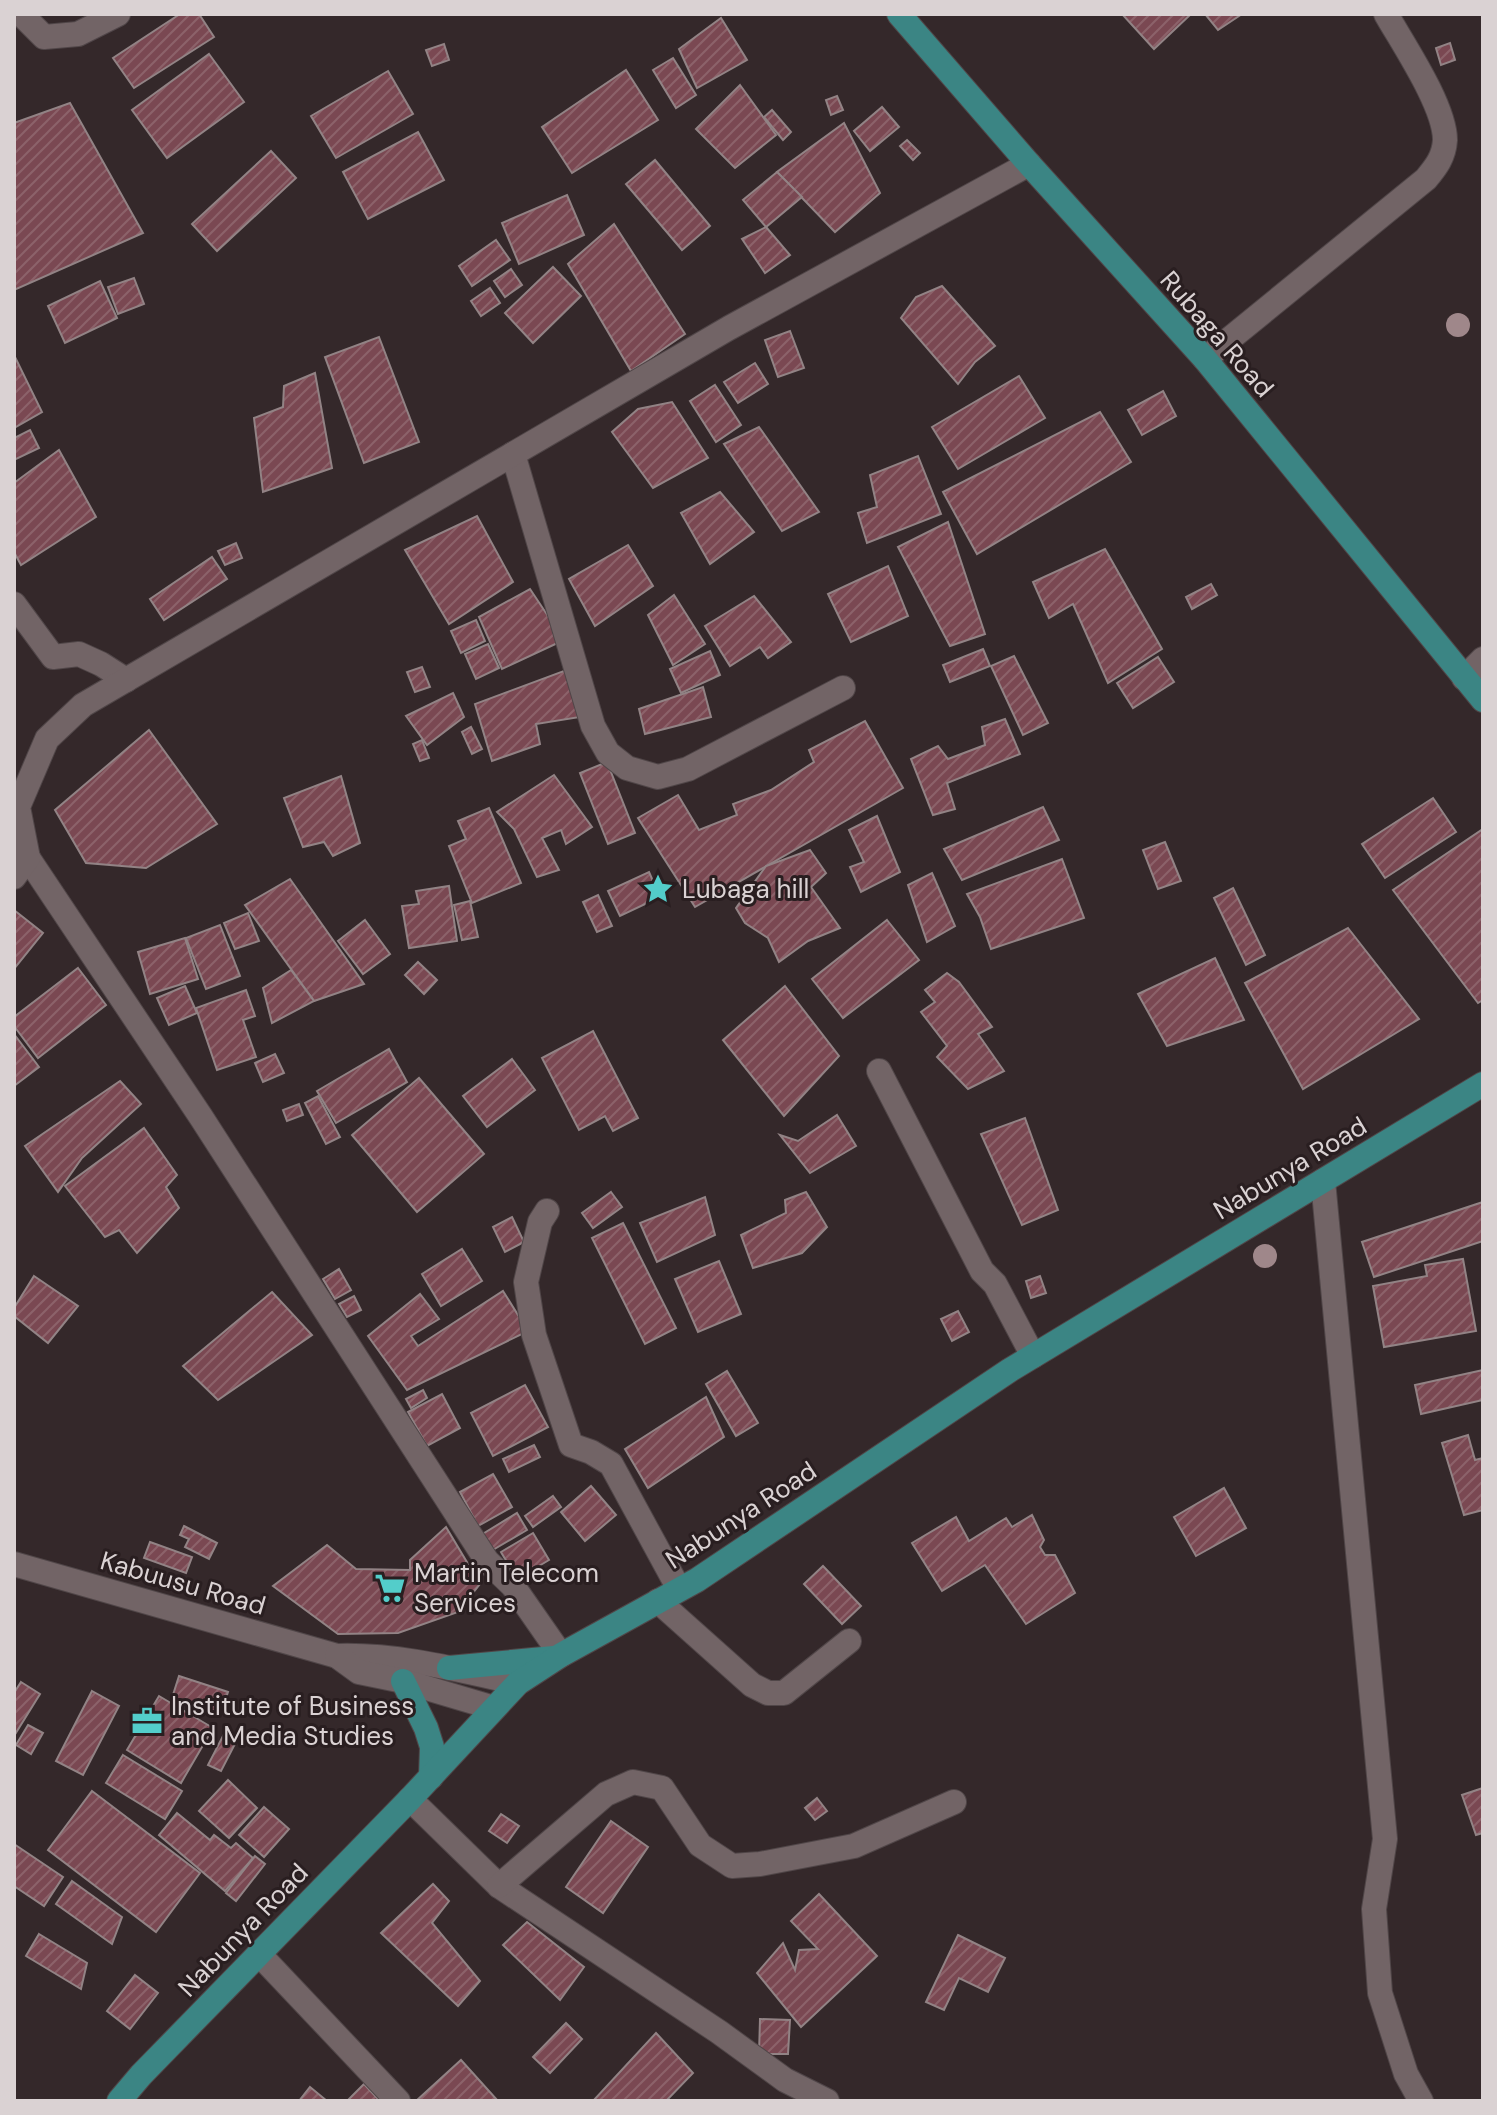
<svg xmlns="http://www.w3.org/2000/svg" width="1497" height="2115" font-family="'DM Sans',sans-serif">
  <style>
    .building { fill: url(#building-hatch); stroke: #928385; stroke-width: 2 }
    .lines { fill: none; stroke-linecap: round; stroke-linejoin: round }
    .minor-casing { stroke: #504648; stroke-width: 26 }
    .major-casing { stroke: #504648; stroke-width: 26 }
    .minor { stroke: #726466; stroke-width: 24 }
    .major { stroke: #3b8584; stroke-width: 24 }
    .tree { fill: #9f878a }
    .labels { text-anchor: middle; stroke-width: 6; stroke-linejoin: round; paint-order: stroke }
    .street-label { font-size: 26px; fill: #dad2d3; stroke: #291e20 }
    .poi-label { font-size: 26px; fill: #dad2d3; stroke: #291e20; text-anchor: start }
  </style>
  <defs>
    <pattern id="building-hatch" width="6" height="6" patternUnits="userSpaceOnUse" patternTransform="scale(2)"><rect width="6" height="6" fill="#7a4852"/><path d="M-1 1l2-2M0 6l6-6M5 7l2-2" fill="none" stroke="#8c626a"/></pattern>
  </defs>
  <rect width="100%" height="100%" fill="#34282a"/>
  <g class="building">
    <polygon points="180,14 199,14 214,37 134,88 113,58"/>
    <polygon points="1122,14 1191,14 1154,49"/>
    <polygon points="1205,14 1242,14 1218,30"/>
    <polygon points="721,18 747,60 697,88 679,49"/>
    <polygon points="1450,43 1455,60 1441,65 1436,48"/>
    <polygon points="444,44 449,60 432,66 426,50"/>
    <polygon points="209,54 244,102 167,158 132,110"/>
    <polygon points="673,58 696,95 676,108 653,70"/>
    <polygon points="626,70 658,120 572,173 542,127"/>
    <polygon points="388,71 413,114 336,158 311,116"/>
    <polygon points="740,85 776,135 735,168 696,129"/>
    <polygon points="837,96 843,110 831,115 826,100"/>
    <polygon points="70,103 143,233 14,290 14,123"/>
    <polygon points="882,107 899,127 870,151 854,131"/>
    <polygon points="772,110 791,132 783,140 764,117"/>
    <polygon points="844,123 880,193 835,232 777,172"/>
    <polygon points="418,132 444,180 368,219 343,172"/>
    <polygon points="907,140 920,153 913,160 900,146"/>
    <polygon points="271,151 296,178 217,251 192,224"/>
    <polygon points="655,160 710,226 682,250 626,184"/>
    <polygon points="777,172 802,197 766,227 743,200"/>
    <polygon points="567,195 584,235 519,264 502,223"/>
    <polygon points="614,224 685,334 631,371 568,264"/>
    <polygon points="766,227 790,255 765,273 742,239"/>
    <polygon points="496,240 510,260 472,286 459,266"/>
    <polygon points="553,267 581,296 533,343 505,313"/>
    <polygon points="511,269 522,285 505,297 494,281"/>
    <polygon points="134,278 144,304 118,314 108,287"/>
    <polygon points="100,281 117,318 65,343 48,306"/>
    <polygon points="942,286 995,346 975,362 958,384 901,318 916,297"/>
    <polygon points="490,288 500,303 481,316 471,301"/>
    <polygon points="790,331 804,368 778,377 765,340"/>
    <polygon points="379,337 419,442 364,463 325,357"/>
    <polygon points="14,355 42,412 14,428"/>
    <polygon points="755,363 768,384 738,403 724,382"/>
    <polygon points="315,373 332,468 263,492 254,418 283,407 284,386"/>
    <polygon points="1019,376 1045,418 958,469 932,427"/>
    <polygon points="715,385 741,425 716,442 690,401"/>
    <polygon points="1163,391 1176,416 1142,435 1128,410"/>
    <polygon points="672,402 708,458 653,488 612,432 638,409"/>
    <polygon points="1100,412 1131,462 977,554 943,492"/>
    <polygon points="759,427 819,512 782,531 724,444"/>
    <polygon points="30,430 39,448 14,460 14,438"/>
    <polygon points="59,450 96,517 21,565 14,552 14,483"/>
    <polygon points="918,456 941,514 867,543 858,513 877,507 870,475"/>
    <polygon points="720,492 754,532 710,564 681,513"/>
    <polygon points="477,516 513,582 449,624 405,550"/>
    <polygon points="948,522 985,634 950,646 898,547"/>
    <polygon points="236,543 242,558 225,565 218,551"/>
    <polygon points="628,545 653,586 595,626 569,579"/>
    <polygon points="1105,549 1162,649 1108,683 1073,604 1049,618 1033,582"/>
    <polygon points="212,557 227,579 164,620 150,599"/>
    <polygon points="888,566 908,616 851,642 828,594"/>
    <polygon points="1211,584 1217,595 1192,609 1186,597"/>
    <polygon points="530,589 564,640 502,669 479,617"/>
    <polygon points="674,595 705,644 673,665 648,615"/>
    <polygon points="754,596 791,642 768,658 760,647 730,666 705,626"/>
    <polygon points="476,620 485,641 461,653 451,631"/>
    <polygon points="488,644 499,668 476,679 465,654"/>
    <polygon points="983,649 990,666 950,682 943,665"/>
    <polygon points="710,651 720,675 681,693 670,669"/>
    <polygon points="1014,656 1048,723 1023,735 991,666"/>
    <polygon points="1158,657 1174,682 1133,708 1117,683"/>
    <polygon points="422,667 430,687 415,692 407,672"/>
    <polygon points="572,668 586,716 536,724 540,744 492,761 475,704"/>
    <polygon points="703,687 711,717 645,734 639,709"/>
    <polygon points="453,693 464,717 427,745 406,716"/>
    <polygon points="1005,719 1020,754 947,783 955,809 933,815 911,759 938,746 948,759 985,745 982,727"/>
    <polygon points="865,721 903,788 695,907 638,818 678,795 699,830 737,815 733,804 771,790 814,762 809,750"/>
    <polygon points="471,727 482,749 472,754 462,732"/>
    <polygon points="149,730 217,824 146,868 86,863 55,810"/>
    <polygon points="422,740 429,758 420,761 413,744"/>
    <polygon points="607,762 635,833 608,844 580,773"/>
    <polygon points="554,775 592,827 566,844 561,830 542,838 559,870 537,877 514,829 497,812"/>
    <polygon points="341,776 360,843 333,856 324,842 303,847 284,798"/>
    <polygon points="1433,798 1456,832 1385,878 1362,844"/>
    <polygon points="1043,807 1059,840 962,880 944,849"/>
    <polygon points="489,808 521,883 472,903 449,846 466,839 458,821"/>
    <polygon points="877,816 900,872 861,892 850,867 864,862 849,830"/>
    <polygon points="1483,829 1483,1000 1478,1003 1393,890"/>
    <polygon points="1165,842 1181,881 1158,889 1143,850"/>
    <polygon points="810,850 826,873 811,887 840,928 808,941 779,962 768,938 745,923 736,908 766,866"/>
    <polygon points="1062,859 1084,918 991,949 980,917 967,894"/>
    <polygon points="649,872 660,897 620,916 608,891"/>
    <polygon points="932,873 955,926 927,942 908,885"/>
    <polygon points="290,879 364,984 314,1001 245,905"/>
    <polygon points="449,886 457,941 409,948 402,906 419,904 416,891"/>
    <polygon points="1233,888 1265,955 1246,965 1214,898"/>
    <polygon points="598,895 612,926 597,932 583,902"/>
    <polygon points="470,901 478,937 462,940 454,905"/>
    <polygon points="14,910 43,933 14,969"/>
    <polygon points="248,913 259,941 235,949 224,923"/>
    <polygon points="365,920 390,954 363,974 338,941"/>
    <polygon points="887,920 919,960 843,1018 812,979"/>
    <polygon points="220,925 240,976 206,989 186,938"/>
    <polygon points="1348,928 1419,1019 1303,1089 1245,983"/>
    <polygon points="185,938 198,979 150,994 138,952"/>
    <polygon points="1215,958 1244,1020 1167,1046 1138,994"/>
    <polygon points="418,962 437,980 424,994 405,975"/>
    <polygon points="78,968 106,1005 38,1058 14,1026 14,1017"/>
    <polygon points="291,970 314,1001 272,1023 263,988"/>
    <polygon points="947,973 959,982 992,1027 978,1034 1004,1071 968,1089 937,1057 947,1046 921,1012 935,1002 925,990"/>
    <polygon points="185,986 197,1013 169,1025 157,998"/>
    <polygon points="785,986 839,1056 784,1116 723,1040"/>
    <polygon points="246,990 255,1016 243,1020 256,1057 217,1070 196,1008"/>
    <polygon points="593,1031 638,1118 613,1131 605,1116 579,1130 542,1058"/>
    <polygon points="14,1034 39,1067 14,1086"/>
    <polygon points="389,1049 407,1082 336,1123 317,1091"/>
    <polygon points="275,1054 284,1073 263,1082 255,1063"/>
    <polygon points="512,1059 535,1090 487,1127 463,1096"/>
    <polygon points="419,1078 484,1154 417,1212 352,1135"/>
    <polygon points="120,1081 141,1104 82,1158 58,1192 25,1146"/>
    <polygon points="318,1096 340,1137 326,1144 305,1103"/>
    <polygon points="299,1104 303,1115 287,1121 283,1110"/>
    <polygon points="837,1115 856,1146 810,1173 780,1135 798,1141"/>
    <polygon points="1025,1118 1058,1210 1022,1225 981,1134"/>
    <polygon points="144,1128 177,1175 166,1187 179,1208 137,1253 119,1230 105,1237 65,1186"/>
    <polygon points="611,1192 622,1207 593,1228 582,1213"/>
    <polygon points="806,1192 827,1227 802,1253 753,1268 741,1235 786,1213 785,1200"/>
    <polygon points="705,1197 715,1235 657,1262 640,1223"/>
    <polygon points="1483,1202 1483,1241 1374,1277 1362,1242"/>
    <polygon points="512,1217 524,1242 505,1252 493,1227"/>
    <polygon points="623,1223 676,1328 645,1344 592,1238"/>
    <polygon points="462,1249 482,1281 441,1306 422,1274"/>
    <polygon points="1463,1259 1476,1331 1384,1347 1373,1286 1427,1276 1425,1265"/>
    <polygon points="719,1261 741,1314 698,1332 675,1279"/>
    <polygon points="339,1269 351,1290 335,1299 323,1279"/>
    <polygon points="34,1276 78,1306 48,1343 14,1316 14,1308"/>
    <polygon points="1040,1276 1046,1293 1031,1298 1026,1281"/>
    <polygon points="503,1291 528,1331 407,1390 368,1336 420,1294 439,1319 411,1336 418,1346"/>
    <polygon points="272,1292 312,1335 218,1400 183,1366"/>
    <polygon points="354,1296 361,1310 347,1317 339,1304"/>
    <polygon points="958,1311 969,1332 952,1341 941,1319"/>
    <polygon points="1483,1370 1483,1400 1421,1414 1415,1385"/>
    <polygon points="727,1371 758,1423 736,1436 706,1384"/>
    <polygon points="525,1385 548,1427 493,1456 471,1413"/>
    <polygon points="423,1390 427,1398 411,1408 406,1399"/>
    <polygon points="442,1394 460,1428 427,1446 408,1412"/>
    <polygon points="706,1397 724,1437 648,1488 625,1449"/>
    <polygon points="1468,1435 1475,1460 1483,1458 1483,1510 1464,1515 1442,1443"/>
    <polygon points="534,1445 540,1457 509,1472 503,1459"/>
    <polygon points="493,1474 512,1507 478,1526 460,1492"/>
    <polygon points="591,1486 616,1515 585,1541 561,1512"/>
    <polygon points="1224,1488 1246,1528 1196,1556 1174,1517"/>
    <polygon points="553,1496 561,1507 533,1527 525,1516"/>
    <polygon points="517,1513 527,1530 486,1554 476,1538"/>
    <polygon points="1032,1515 1044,1540 1040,1547 1045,1555 1055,1555 1075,1593 1026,1624 985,1565 942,1591 912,1543 956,1517 969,1541 1006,1518 1012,1527"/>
    <polygon points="184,1526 217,1543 209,1559 185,1547 189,1539 180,1535"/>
    <polygon points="446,1527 480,1584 458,1612 398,1633 338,1634 273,1586 327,1545 356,1569 410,1570 410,1560"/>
    <polygon points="533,1533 549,1560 517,1579 501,1552"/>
    <polygon points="150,1542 192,1557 186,1573 144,1558"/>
    <polygon points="823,1566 861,1606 842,1624 804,1584"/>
    <polygon points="179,1676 228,1692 221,1713 172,1698"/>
    <polygon points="21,1682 40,1694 14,1736 14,1693"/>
    <polygon points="92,1691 119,1706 83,1775 56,1761"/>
    <polygon points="159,1696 213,1728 181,1783 127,1750"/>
    <polygon points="28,1725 43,1733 31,1754 16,1745"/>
    <polygon points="224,1734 237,1740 221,1771 208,1765"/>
    <polygon points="123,1755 182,1791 165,1819 106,1783"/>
    <polygon points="228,1780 257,1808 229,1838 199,1811"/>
    <polygon points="1483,1788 1483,1833 1476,1835 1462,1795"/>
    <polygon points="92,1791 200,1873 156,1932 48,1850"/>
    <polygon points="817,1798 827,1811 815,1820 805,1808"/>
    <polygon points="264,1807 289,1829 264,1857 239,1835"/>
    <polygon points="177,1813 210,1840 214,1835 231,1848 236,1843 253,1858 225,1891 159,1835"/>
    <polygon points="501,1814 519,1826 507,1843 489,1831"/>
    <polygon points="611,1821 648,1847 603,1913 566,1887"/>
    <polygon points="14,1844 63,1877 44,1906 14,1886"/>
    <polygon points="255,1856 265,1864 236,1901 226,1893"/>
    <polygon points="72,1881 122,1917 112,1944 56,1904"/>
    <polygon points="433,1884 449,1901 432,1923 480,1981 458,2006 381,1933"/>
    <polygon points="819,1894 877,1956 801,2027 757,1973 783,1943 795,1970 799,1950 818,1949 791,1921"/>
    <polygon points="527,1922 584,1967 560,2000 503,1945"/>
    <polygon points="39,1934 87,1963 81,1989 26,1956"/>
    <polygon points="958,1935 1005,1958 988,1992 959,1978 944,2010 926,2002"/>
    <polygon points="135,1975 158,1993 130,2029 107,2011"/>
    <polygon points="760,2019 790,2020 788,2054 759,2054"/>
    <polygon points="566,2023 582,2039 550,2073 533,2057"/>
    <polygon points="656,2033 693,2073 666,2101 593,2101"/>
    <polygon points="461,2060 498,2101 416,2101"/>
    <polygon points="364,2084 380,2101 347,2101"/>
    <polygon points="310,2087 327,2101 299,2101"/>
  </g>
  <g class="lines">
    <g class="minor-casing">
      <g id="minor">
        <polyline points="21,14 44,37 78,34 118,14"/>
        <path d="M1205,359L1426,179C1436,167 1444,157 1445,140C1445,106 1403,44 1386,14"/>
        <polyline points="513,454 593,726 608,753 627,768 658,777 688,769 843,688"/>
        <polyline points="14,604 53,657 79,654 101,664 126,680"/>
        <polyline points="1464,678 1483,659"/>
        <polyline points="28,858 201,1117 487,1561 513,1586 561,1655"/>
        <polyline points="14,877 28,858 18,807 47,739 83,705 729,328 1029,164"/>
        <polyline points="879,1071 982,1271 995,1284 1033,1356"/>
        <polyline points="1323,1181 1385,1839 1374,1909 1380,1993 1406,2074 1421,2101"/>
        <polyline points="547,1211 540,1222 526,1282 534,1335 571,1445 591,1452 611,1464 679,1589"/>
        <path d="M14,1564L337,1656C398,1654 459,1670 518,1683"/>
        <polyline points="658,1601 752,1685 768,1693 784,1693 849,1641"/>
        <polyline points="337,1656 359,1672 403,1681 494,1708"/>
        <polyline points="410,1799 499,1886 719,2032 785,2080 827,2101"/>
        <polyline points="499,1886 606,1794 633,1782 662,1788 700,1845 732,1866 760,1864 854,1846 954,1802"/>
        <polyline points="259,1954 398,2101"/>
      </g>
    </g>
    <g class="major-casing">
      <g id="major">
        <polyline points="899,14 1029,164 1205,359 1483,700"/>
        <polyline points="449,1668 554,1658"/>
        <polyline points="403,1681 426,1728 432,1747 431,1777"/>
        <polyline points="119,2101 141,2075 410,1799 518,1683 561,1655 697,1580 1010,1370 1483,1084"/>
      </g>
    </g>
    <use href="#minor" class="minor"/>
    <use href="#major" class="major"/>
  </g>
  <g class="tree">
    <circle cx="1458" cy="325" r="12"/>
    <circle cx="1265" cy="1256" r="12"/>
  </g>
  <defs>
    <g id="sight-bare" transform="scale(2.4)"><path d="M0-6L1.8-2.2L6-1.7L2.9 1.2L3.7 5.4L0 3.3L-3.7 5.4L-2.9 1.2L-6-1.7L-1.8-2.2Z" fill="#53cdca" stroke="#291e20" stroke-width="2.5" paint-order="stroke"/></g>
    <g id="supermarket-bare" transform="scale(2.4)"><path d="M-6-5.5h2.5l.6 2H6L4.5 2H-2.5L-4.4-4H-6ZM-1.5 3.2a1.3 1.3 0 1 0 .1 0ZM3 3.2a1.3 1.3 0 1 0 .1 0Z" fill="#53cdca" stroke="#291e20" stroke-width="2.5" paint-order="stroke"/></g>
    <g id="office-bare" transform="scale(2.4)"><path d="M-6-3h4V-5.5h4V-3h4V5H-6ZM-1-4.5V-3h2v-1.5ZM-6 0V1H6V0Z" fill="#53cdca" stroke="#291e20" stroke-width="2.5" paint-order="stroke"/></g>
  </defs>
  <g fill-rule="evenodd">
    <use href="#sight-bare" x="658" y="889"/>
    <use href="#supermarket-bare" x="390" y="1588"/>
    <use href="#office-bare" x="147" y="1721"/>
  </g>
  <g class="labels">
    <g class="street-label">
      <text transform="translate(1217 334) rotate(49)" y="9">Rubaga Road</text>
      <text transform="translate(1290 1168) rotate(-31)" y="9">Nabunya Road</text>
      <text transform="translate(741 1515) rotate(-33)" y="9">Nabunya Road</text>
      <text transform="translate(183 1583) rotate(16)" y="9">Kabuusu Road</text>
      <text transform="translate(243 1930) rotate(-46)" y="9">Nabunya Road</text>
    </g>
    <g class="poi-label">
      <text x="682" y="898">Lubaga hill</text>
      <text x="414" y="1582">Martin Telecom<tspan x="414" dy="30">Services</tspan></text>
      <text x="171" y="1715">Institute of Business<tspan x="171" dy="30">and Media Studies</tspan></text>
    </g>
  </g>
  <rect width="1497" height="2115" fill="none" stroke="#dad2d3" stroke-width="32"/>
</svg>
